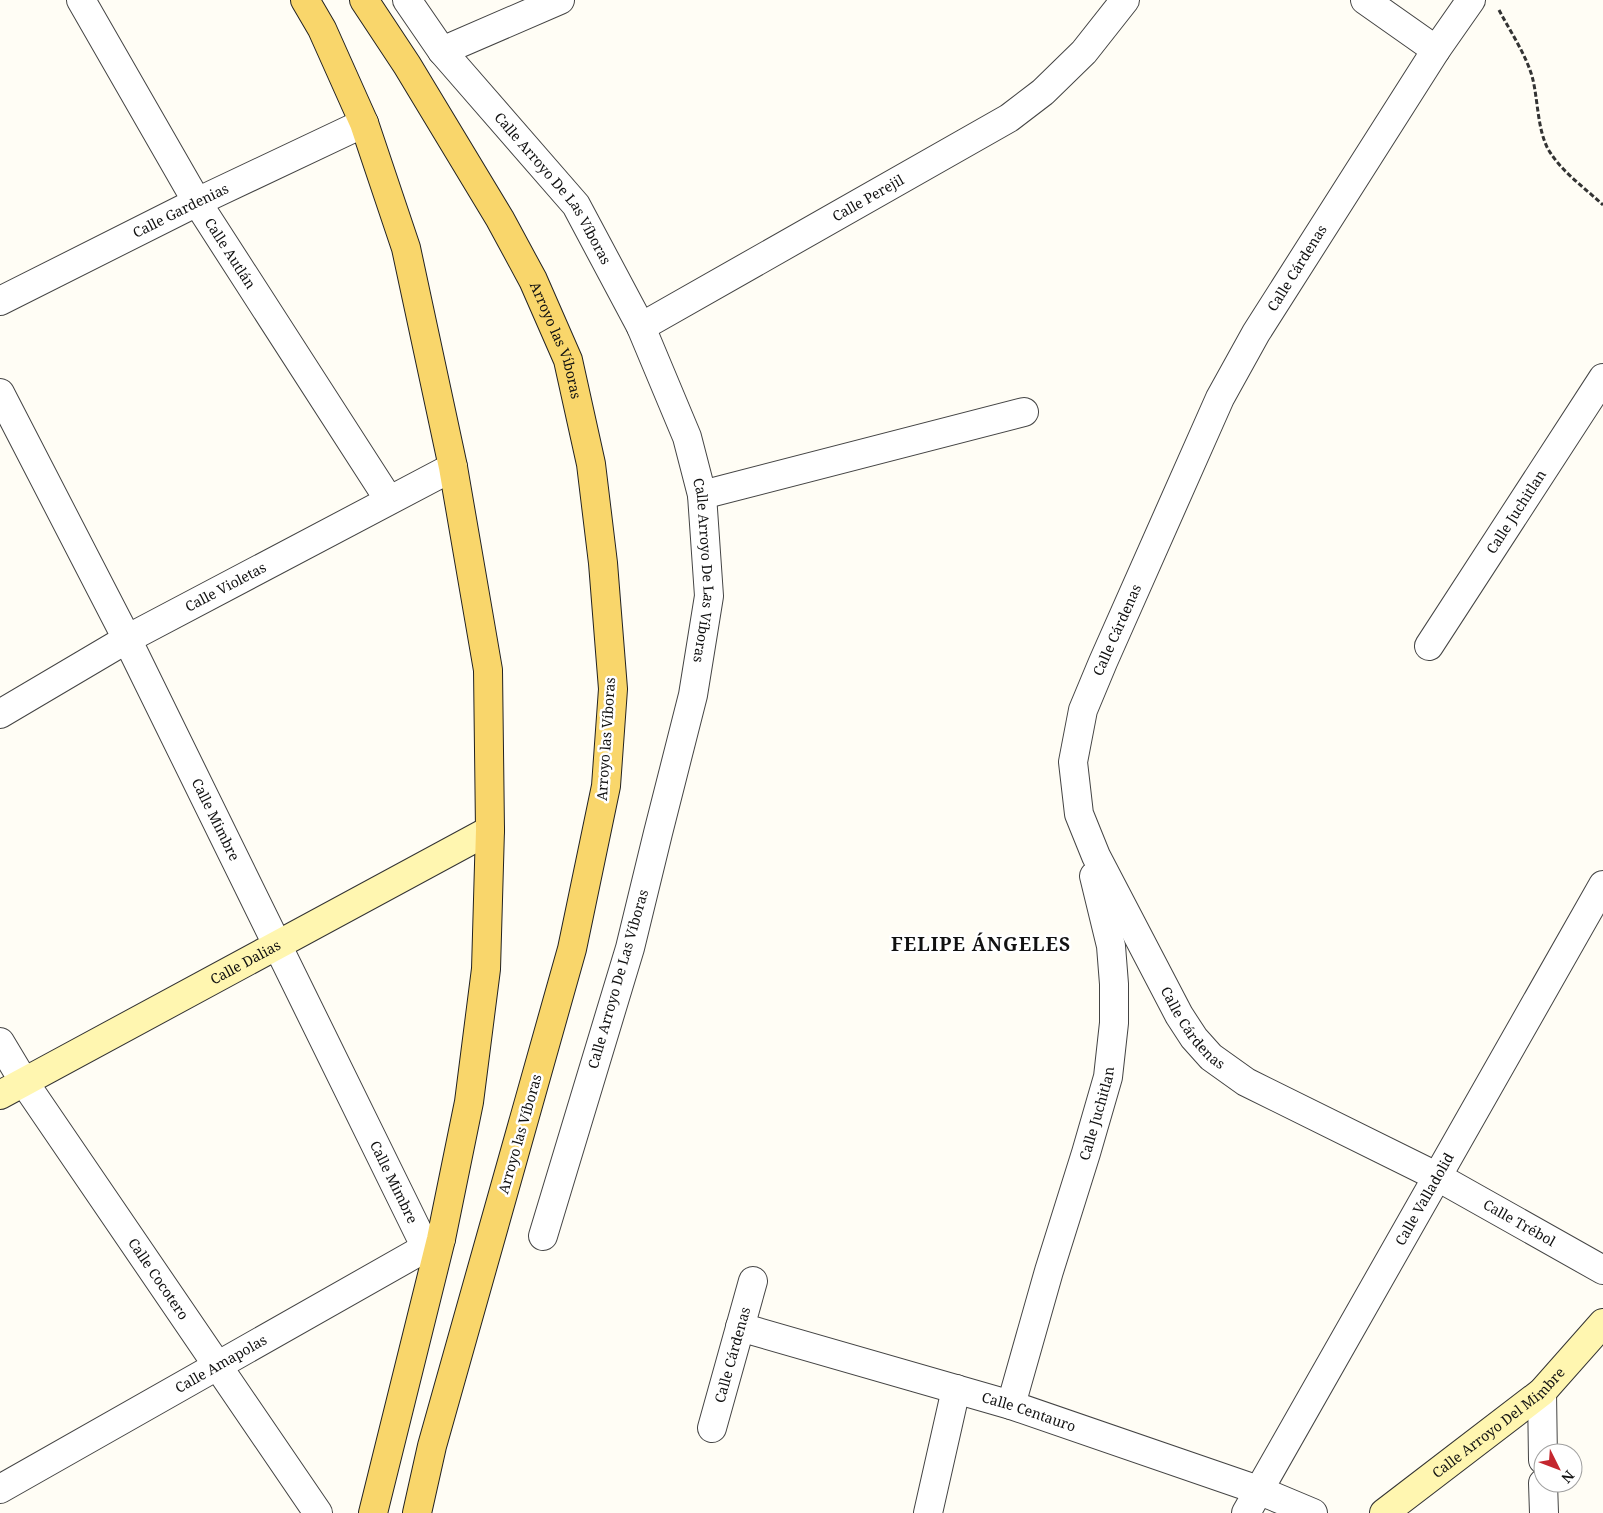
<svg xmlns="http://www.w3.org/2000/svg" width="1603" height="1513" font-family="'Noto Serif',serif">
  <style>
    .lines { fill: none; stroke-linecap: round; stroke-linejoin: round }
    .street-casing { stroke: #444; stroke-width: 30 }
    .secondary-casing { stroke: #333; stroke-width: 30 }
    .primary-casing { stroke: #222; stroke-width: 30 }
    .path { stroke: #333; stroke-width: 3; stroke-dasharray: 5 2.5; stroke-linecap: butt }
    .street { stroke: #fff; stroke-width: 28 }
    .secondary { stroke: #fff6b0; stroke-width: 28 }
    .primary { stroke: #f9d66b; stroke-width: 28 }
    .labels { text-anchor: middle; stroke-width: 5; stroke-linejoin: round; paint-order: stroke }
    .street-label { font-size: 14px; fill: #111; stroke: #fff }
    .district-label { font-size: 19px; font-weight: bold; letter-spacing: 1px; fill: #111; stroke: #fff }
  </style>
  <rect width="100%" height="100%" fill="#fffdf5"/>
  <g class="lines">
    <g class="street-casing">
      <g id="street">
        <path id="s1" d="M81,0L197,202L389,500"/>
        <path id="s2" d="M407,0L442,51L576,205L641,327L687,437L702,495L709,596L693,695L658,833L630,948L543,1236"/>
        <polyline points="1365,0 1436,50"/>
        <path id="s3" d="M1471,0L1436,50L1256,333L1220,398L1103,662L1083,710L1073,762L1079,814L1096,856L1179,1015L1194,1038L1211,1057L1246,1082L1436,1176L1603,1270"/>
        <polyline points="442,51 560,0"/>
        <path id="s4" d="M0,301L197,202L364,123"/>
        <path id="s5" d="M641,327L1009,118L1043,92L1084,52L1125,0"/>
        <path id="s6" d="M0,393L127,639L426,1248"/>
        <polyline points="702,495 1024,412"/>
        <path id="s7" d="M1429,646L1603,378"/>
        <path id="s8" d="M0,714L127,639L453,467"/>
        <path id="s9" d="M0,1042L24,1082L318,1513"/>
        <path id="s10" d="M740,1327L1011,1405L1258,1490L1313,1513"/>
        <polyline points="1542,1392 1543,1460"/>
        <path id="s11" d="M1011,1405L1049,1271L1086,1153L1108,1077L1114,1023V984L1111,946L1094,876"/>
        <path id="s12" d="M712,1428L753,1281"/>
        <polyline points="1543,1483 1544,1513"/>
        <path id="s13" d="M0,1489L441,1239"/>
        <polyline points="928,1513 956,1389"/>
        <path id="s14" d="M1246,1513L1603,885"/>
      </g>
    </g>
    <g class="secondary-casing">
      <g id="secondary">
        <path id="s15" d="M0,1095L490,830"/>
        <path id="s16" d="M1384,1513L1542,1392L1603,1323"/>
      </g>
    </g>
    <g class="primary-casing">
      <g id="primary">
        <polyline points="305,0 322,29 364,123 406,248 453,467 488,670 490,830 486,969 469,1102 441,1239 373,1513"/>
        <path id="s17" d="M364,0L407,65L500,219L533,280L568,360L591,464L603,563L613,689L606,786L572,949L432,1446L417,1513"/>
      </g>
    </g>
    <path class="path" d="M1499,10C1510,31 1525,53 1532,76C1538,98 1537,126 1547,147C1559,170 1584,187 1603,205"/>
    <use href="#street" class="street"/>
    <use href="#secondary" class="secondary"/>
    <use href="#primary" class="primary"/>
  </g>
  <g class="labels">
    <g class="street-label">
      <text dy="5" stroke="none"><textPath href="#s2" startOffset="239">Calle Arroyo De Las Víboras</textPath></text>
      <text dy="5" stroke="none"><textPath href="#s5" startOffset="261">Calle Perejil</textPath></text>
      <text dy="5" stroke="none"><textPath href="#s4" startOffset="202">Calle Gardenias</textPath></text>
      <text dy="5" stroke="none"><textPath href="#s1" startOffset="294">Calle Autlán</textPath></text>
      <text transform="translate(1297 268) rotate(-58)" y="5">Calle Cárdenas</text>
      <text dy="5" stroke="none"><textPath href="#s17" startOffset="392">Arroyo las Víboras</textPath></text>
      <text dy="5" stroke="none"><textPath href="#s7" startOffset="160">Calle Juchitlan</textPath></text>
      <text dy="5" stroke="none"><textPath href="#s2" startOffset="659">Calle Arroyo De Las Víboras</textPath></text>
      <text dy="5" stroke="none"><textPath href="#s8" startOffset="259">Calle Violetas</textPath></text>
      <text transform="translate(1117 630) rotate(-66)" y="5">Calle Cárdenas</text>
      <text transform="translate(606 739) rotate(-86)" y="5">Arroyo las Víboras</text>
      <text dy="5" stroke="none"><textPath href="#s6" startOffset="478">Calle Mimbre</textPath></text>
      <text dy="5" stroke="none"><textPath href="#s15" startOffset="279">Calle Dalias</textPath></text>
      <text transform="translate(618 979) rotate(-74)" y="5">Calle Arroyo De Las Víboras</text>
      <text dy="5" stroke="none"><textPath href="#s3" startOffset="1160">Calle Cárdenas</textPath></text>
      <text dy="5" stroke="none"><textPath href="#s11" startOffset="304">Calle Juchitlan</textPath></text>
      <text transform="translate(520 1134) rotate(-74)" y="5">Arroyo las Víboras</text>
      <text dy="5" stroke="none"><textPath href="#s6" startOffset="882">Calle Mimbre</textPath></text>
      <text dy="5" stroke="none"><textPath href="#s14" startOffset="361">Calle Valladolid</textPath></text>
      <text dy="5" stroke="none"><textPath href="#s3" startOffset="1545">Calle Trébol</textPath></text>
      <text dy="5" stroke="none"><textPath href="#s9" startOffset="285">Calle Cocotero</textPath></text>
      <text dy="5" stroke="none"><textPath href="#s12" startOffset="76">Calle Cárdenas</textPath></text>
      <text dy="5" stroke="none"><textPath href="#s13" startOffset="254">Calle Amapolas</textPath></text>
      <text dy="5" stroke="none"><textPath href="#s10" startOffset="301">Calle Centauro</textPath></text>
      <text dy="5" stroke="none"><textPath href="#s16" startOffset="146">Calle Arroyo Del Mimbre</textPath></text>
    </g>
    <g class="district-label">
      <text x="981" y="951">FELIPE ÁNGELES</text>
    </g>
  </g>
  <g transform="translate(1558 1468) rotate(132)"><circle r="24" fill="#ffffff" stroke="#a0a0a0"/>
  <path d="M0-4L9 19L0 12L-9 19Z" fill="#c4262e"/>
  <text y="-8" font-size="14" font-weight="bold" text-anchor="middle" fill="#111111">N</text>
  </g>
</svg>
